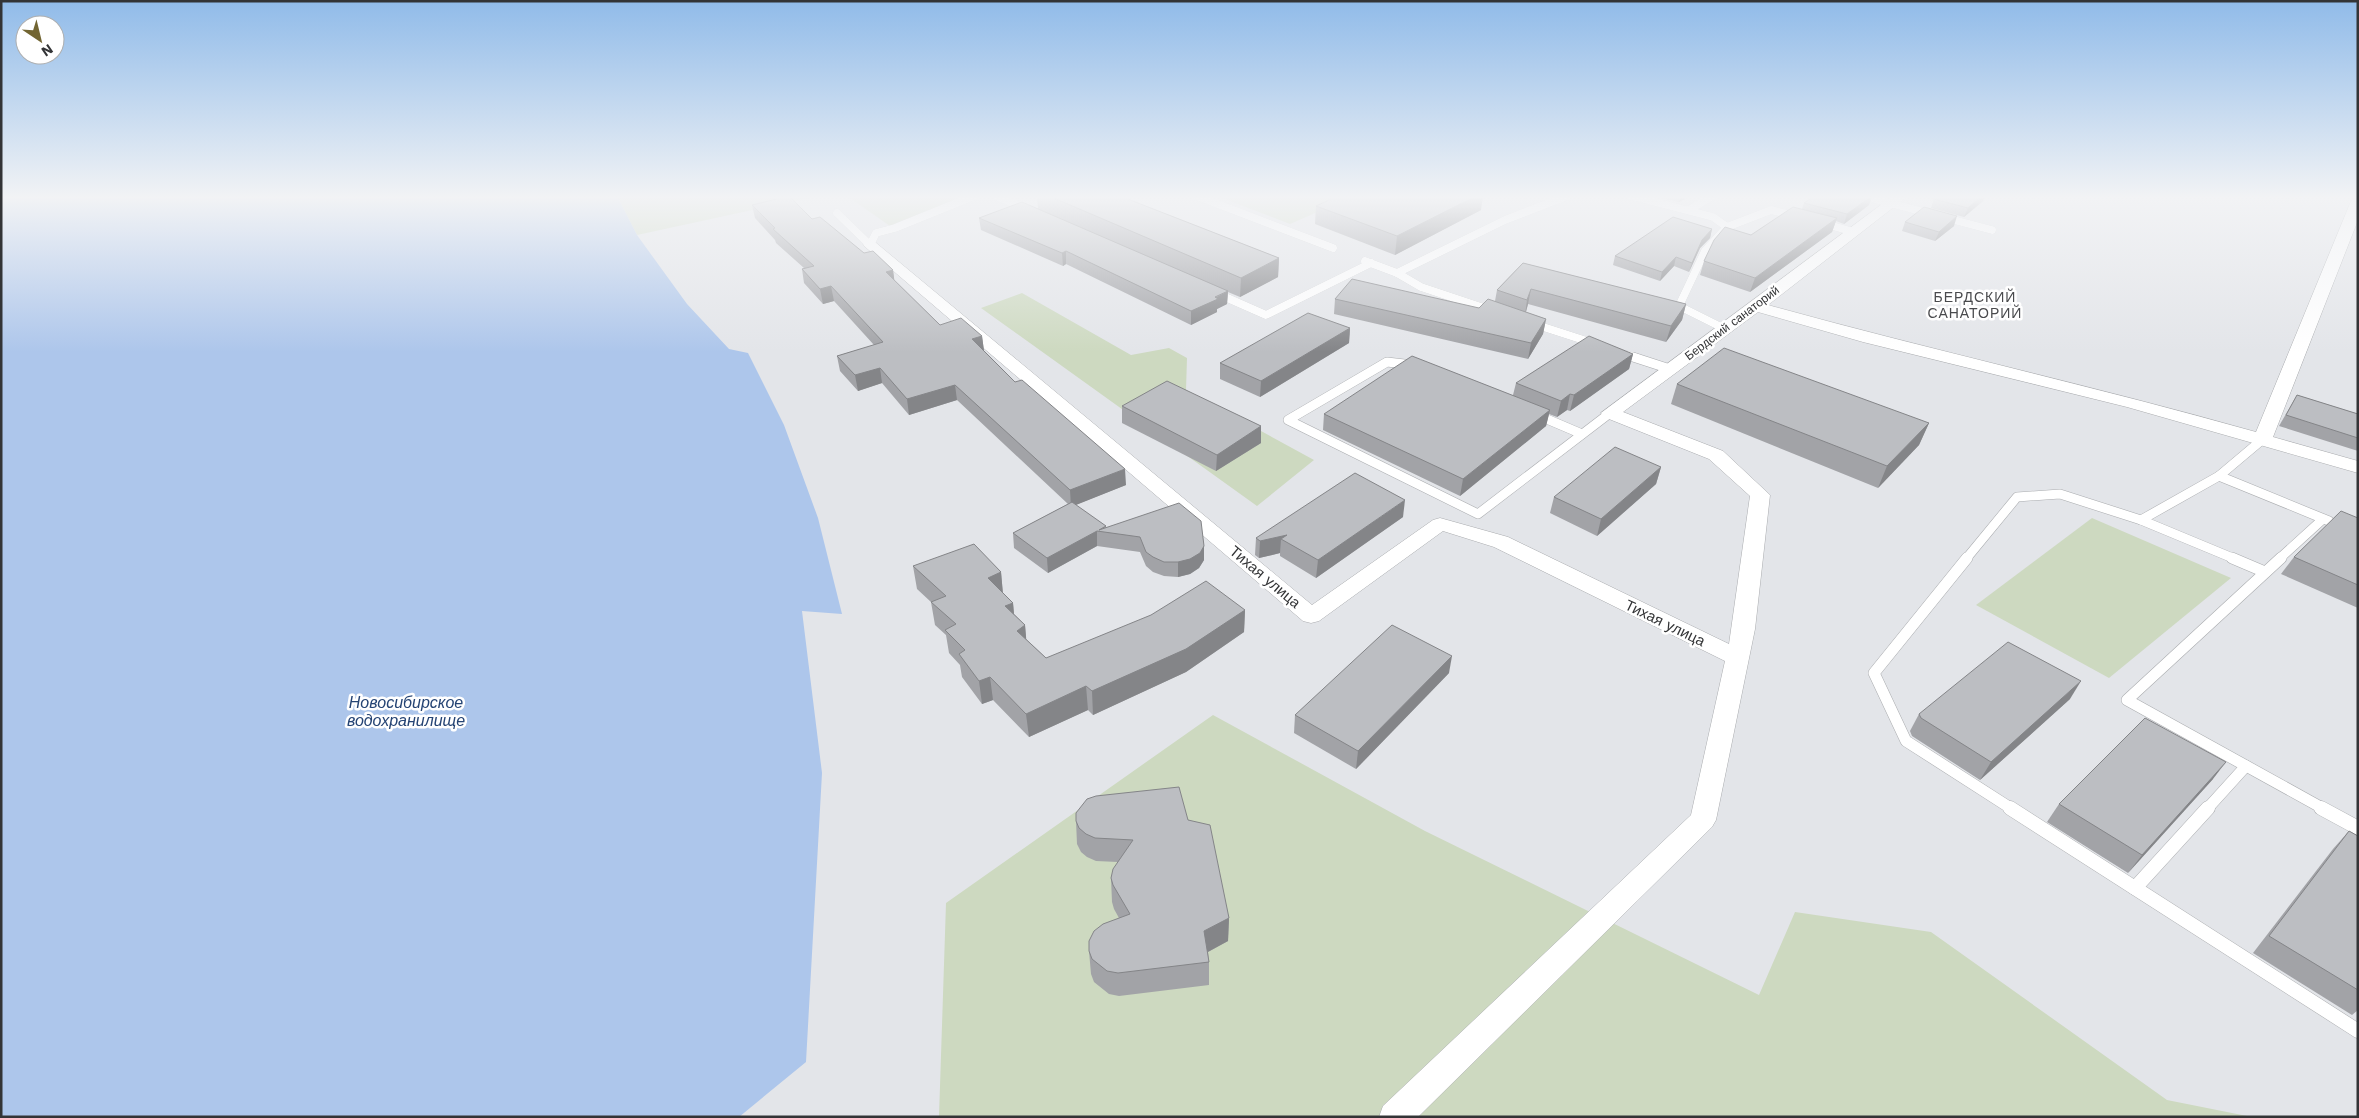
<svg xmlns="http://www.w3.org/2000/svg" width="2359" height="1118" font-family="'Work Sans',sans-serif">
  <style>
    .green { fill: #cdd9c0 }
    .water { fill: #adc6eb }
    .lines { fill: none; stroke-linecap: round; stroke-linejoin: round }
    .lane-far3-casing { stroke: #aaacaf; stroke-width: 8 }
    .lane-far2-casing { stroke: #aaacaf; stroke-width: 10 }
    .lane-far1-casing { stroke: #aaacaf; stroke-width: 12 }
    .lane-casing { stroke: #aaacaf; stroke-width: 15 }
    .street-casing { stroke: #aaacaf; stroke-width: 1 }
    .lane-far3 { stroke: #fff; stroke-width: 8 }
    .lane-far2 { stroke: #fff; stroke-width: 9 }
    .lane-far1 { stroke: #fff; stroke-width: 11 }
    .lane { stroke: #fff; stroke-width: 14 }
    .street { fill: #fff; fill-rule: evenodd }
    .wall { fill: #a2a3a7 }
    .shaded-wall { fill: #848588 }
    .building { fill: #bcbec2; stroke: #848588 }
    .labels { text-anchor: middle; stroke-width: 5; stroke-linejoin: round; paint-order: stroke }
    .far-street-label { font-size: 12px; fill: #333436; stroke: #fff }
    .far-neighbourhood-label { font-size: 14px; letter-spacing: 1px; fill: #494a4d; stroke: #fff }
    .street-label { font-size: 15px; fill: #333436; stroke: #fff }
    .water-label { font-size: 16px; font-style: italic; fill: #254474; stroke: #fff }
  </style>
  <rect width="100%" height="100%" fill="#e3e5e9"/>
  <g class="green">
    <polygon points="617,196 817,196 637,235"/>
    <polygon points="847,196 973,196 890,226"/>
    <polygon points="1217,196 1354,196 1290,224"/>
    <polygon points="1022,293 1131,355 1169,348 1187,358 1186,390 1314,460 1257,506 981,308"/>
    <polygon points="2092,518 2231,578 2109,678 1976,605"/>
    <polygon points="1213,715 1425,831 1759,995 1795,912 1931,932 2167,1100 2252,1117 939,1117 946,903"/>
  </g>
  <polygon class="water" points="1,196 617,196 637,235 687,304 729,349 748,353 784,425 818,518 842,614 802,611 822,773 806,1062 739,1117 1,1117"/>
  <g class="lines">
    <g class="lane-far3-casing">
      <g id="lane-far3">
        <polyline points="996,196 1027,209"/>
        <polyline points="1197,196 1333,248"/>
        <polyline points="1632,196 1713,217 1727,227 1705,251 1679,306 1725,329"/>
        <polyline points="1863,196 1992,230"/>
        <polyline points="1689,210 1712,196"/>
        <polyline points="837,213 870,245 876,233 895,228 974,196"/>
        <polyline points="1822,223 1854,232"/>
        <polyline points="1727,227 1771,210 1795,216"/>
        <polyline points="1365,261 1397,273"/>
        <polyline points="1216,293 1266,315 1371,263"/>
        <polyline points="1493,311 1421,287 1397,273 1505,220 1567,196"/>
        <polyline points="1531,323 1596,344"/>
        <polyline points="1621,353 1637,358"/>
      </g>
    </g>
    <g class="lane-far2-casing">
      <g id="lane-far2">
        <polyline points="1633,357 1670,369"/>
        <polyline points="1413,365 1387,362 1288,420 1478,514 1610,413"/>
        <polyline points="1535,414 1582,434"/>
        <polyline points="2219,476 2329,521"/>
        <polyline points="2141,520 2235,559"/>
        <polyline points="1966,559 2017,497 2060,494 2141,520 2219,476 2263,439"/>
        <polyline points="2279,559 2323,519"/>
      </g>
    </g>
    <g class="lane-far1-casing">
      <g id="lane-far1">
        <polyline points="1967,558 1874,673 1906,741 2012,809"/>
        <polyline points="2232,558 2265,572"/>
        <polyline points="2281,558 2127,700 2324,809"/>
        <polyline points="2207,809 2246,766"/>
      </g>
    </g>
    <g class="lane-casing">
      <g id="lane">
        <polyline points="2010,808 2358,1031"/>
        <polyline points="2321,808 2358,828"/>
        <polyline points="2135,888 2208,808"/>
      </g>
    </g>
    <g class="street-casing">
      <path id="street" d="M1893,196H1908L1768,305C1930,350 2094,386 2256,432L2351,201L2358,197V220L2273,437L2358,461V473L2127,407L1863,342L1758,312L1623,412L1723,451L1770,495L1755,629L1716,820L1712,827L1418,1117H1379L1383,1106L1691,815L1725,661L1494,547L1443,531L1319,621L1311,623L1303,621L863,245L865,242H875L1312,605L1433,520L1440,518L1508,537L1729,644L1750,496L1709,459L1604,417L1601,413Z"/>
    </g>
    <use href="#lane-far3" class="lane-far3"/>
    <use href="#lane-far2" class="lane-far2"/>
    <use href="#lane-far1" class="lane-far1"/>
    <use href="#lane" class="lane"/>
    <use href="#street" class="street"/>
  </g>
  <g class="wall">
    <polygon points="1037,196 1120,196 1279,258 1278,277 1240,297 1228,292 1227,304 1217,309 1217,312 1191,325 1066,264 1063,266 981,230 979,218 1038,208"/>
    <polygon points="1653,196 1691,196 1679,202"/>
    <polygon points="1872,196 1869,205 1844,224 1836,221 1832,232 1750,292 1700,275 1704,261 1802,209 1804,203"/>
    <polygon points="1939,196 1985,196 1983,201 1964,217 1931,208 1934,199"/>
    <polygon points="752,205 812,219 864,253 893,270 894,280 940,325 982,336 984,351 1015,382 1126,485 1075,505 1106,526 1106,527 1204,546 1204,560 1199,568 1190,574 1178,577 1164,576 1153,572 1146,566 1140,552 1097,546 1048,573 1014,548 1013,533 1068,504 957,400 909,415 882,383 858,391 840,371 837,356 874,345 834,301 823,304 804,283 802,269 804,268 776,243 775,240 755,218"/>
    <polygon points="1316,206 1481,210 1395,255 1315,224"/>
    <polygon points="1905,222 1954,226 1935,241 1902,231"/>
    <polygon points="1712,229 1710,238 1700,248 1689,272 1674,266 1660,281 1613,265 1615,256"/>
    <polygon points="1523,263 1686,304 1682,320 1666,342 1528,304 1526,312 1546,319 1543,334 1528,359 1334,314 1335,299 1479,308 1495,301 1497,290"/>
    <polygon points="1350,328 1349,343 1260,397 1220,379 1220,363"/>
    <polygon points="1633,354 1629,369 1570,411 1567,410 1557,417 1549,414 1546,426 1460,496 1323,430 1324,414 1513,395 1516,383"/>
    <polygon points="1677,384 1929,423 1919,445 1878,488 1671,404"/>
    <polygon points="2297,395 2358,414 2358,451 2279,426"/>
    <polygon points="1122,406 1261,426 1261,443 1216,471 1122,423"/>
    <polygon points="1661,467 1656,484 1597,536 1550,513 1554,497"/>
    <polygon points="1403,517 1316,578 1280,556 1280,553 1259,558 1255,555 1256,538"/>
    <polygon points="2358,518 2358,608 2281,574 2294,557"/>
    <polygon points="913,566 1001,572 1003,594 1013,603 1014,614 1025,625 1026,639 1046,658 1245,610 1244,632 1186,672 1093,715 1088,710 1029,737 993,700 982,704 962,677 960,665 949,653 946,635 935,625 931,602 917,589"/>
    <polygon points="1449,673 1356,769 1294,733 1295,715"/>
    <polygon points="2070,699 1980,780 1912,736 1910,731 1919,714"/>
    <polygon points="2213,779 2128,873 2047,822 2059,804"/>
    <polygon points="1188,820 1229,918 1228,941 1208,952 1209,962 1209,985 1119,996 1109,994 1094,982 1091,974 1089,951 1119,918 1114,909 1112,902 1111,878 1118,862 1096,861 1087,857 1081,852 1077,844 1076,821"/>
    <polygon points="2349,831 2358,836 2358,1010 2352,1015 2253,953 2333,849"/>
  </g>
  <g class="shaded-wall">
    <polygon points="1476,196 1483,196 1481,210 1395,255 1397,236"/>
    <polygon points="1681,196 1691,196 1679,202"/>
    <polygon points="1872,196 1869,205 1844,224 1847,214"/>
    <polygon points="1982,196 1985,196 1983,201 1964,217 1968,208"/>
    <polygon points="1957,216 1954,226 1935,241 1939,232"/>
    <polygon points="1837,218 1832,232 1750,292 1755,278"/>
    <polygon points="1712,229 1710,238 1700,248 1689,272 1692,263 1702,240"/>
    <polygon points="1066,251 1066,264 1063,266 1062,253"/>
    <polygon points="1676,257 1674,266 1660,281 1662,272"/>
    <polygon points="1279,258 1278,277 1240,297 1241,278"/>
    <polygon points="893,270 895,285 886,272"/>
    <polygon points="831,286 834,301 823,304 820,289"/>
    <polygon points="1531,289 1528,304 1525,315 1527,300"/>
    <polygon points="1228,291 1227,304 1217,309 1217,312 1191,325 1191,311"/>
    <polygon points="1686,304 1682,320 1666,342 1671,326"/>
    <polygon points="1546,319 1543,334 1528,359 1531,343"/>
    <polygon points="1350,328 1349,343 1260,397 1261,381"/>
    <polygon points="982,336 984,351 972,339"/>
    <polygon points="1633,354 1629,369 1570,411 1574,395"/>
    <polygon points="880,368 882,383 858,391 855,375"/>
    <polygon points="955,385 957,400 909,415 907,399"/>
    <polygon points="1570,394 1567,410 1557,417 1561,401"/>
    <polygon points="1550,410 1546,426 1460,496 1463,479"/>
    <polygon points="1929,423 1919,445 1878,488 1887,466"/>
    <polygon points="1261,426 1261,443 1216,471 1217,455"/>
    <polygon points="1661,467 1656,484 1597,536 1601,519"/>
    <polygon points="1125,469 1126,485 1071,507 1070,490"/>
    <polygon points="1405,500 1403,517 1316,578 1318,560"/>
    <polygon points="1097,531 1097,546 1048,573 1047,558"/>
    <polygon points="1287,535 1281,539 1280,553 1259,558 1260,541"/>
    <polygon points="1204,546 1204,560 1199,568 1190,574 1178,577 1178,562"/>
    <polygon points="1001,572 1003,595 988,578"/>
    <polygon points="1013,603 1015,626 1005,606"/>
    <polygon points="1245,610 1244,632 1186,672 1093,715 1092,691"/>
    <polygon points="1025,625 1027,648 1017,631"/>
    <polygon points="1452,656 1449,673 1356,769 1358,751"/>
    <polygon points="990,677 993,700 982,704 979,681"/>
    <polygon points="2081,681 2070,699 1980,780 1991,762"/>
    <polygon points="1086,686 1088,710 1029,737 1026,714"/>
    <polygon points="2226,762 2213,779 2128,873 2142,855"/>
    <polygon points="1229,918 1228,941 1204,954 1204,931"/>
  </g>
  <g class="building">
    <polygon points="789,196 812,219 820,217 864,253 873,251 893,270 886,272 940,325 961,318 982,336 972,339 1015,382 1022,380 1125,469 1070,490 955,385 907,399 880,368 855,375 837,356 883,342 831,286 820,289 802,269 814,266 773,229 775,228 752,205"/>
    <polygon points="1049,196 1120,196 1279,258 1241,278"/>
    <polygon points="1338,196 1476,196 1397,236 1316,206"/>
    <polygon points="1814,196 1872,196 1847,214 1804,203"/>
    <polygon points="1939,196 1982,196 1968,208 1934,199"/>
    <polygon points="1022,202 1228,291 1215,297 1218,299 1191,311 1066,251 1062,253 979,218"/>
    <polygon points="1793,207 1837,218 1755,278 1704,261 1714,240 1725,227 1751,235"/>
    <polygon points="1924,207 1957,216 1939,232 1905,222"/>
    <polygon points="1673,217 1712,229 1702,240 1692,263 1676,257 1662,272 1615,256"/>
    <polygon points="1523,263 1686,304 1671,326 1531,289 1527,300 1497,290"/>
    <polygon points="1352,279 1479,308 1488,299 1546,319 1531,343 1335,299"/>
    <polygon points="1308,313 1350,328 1261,381 1220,363"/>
    <polygon points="1589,336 1633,354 1574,395 1570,394 1561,401 1516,383"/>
    <polygon points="1724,348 1929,423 1887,466 1677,384"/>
    <polygon points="1412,356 1550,410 1463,479 1324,414"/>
    <polygon points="1167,381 1261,426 1217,455 1122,406"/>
    <polygon points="2297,395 2358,414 2358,438 2286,415"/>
    <polygon points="1615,447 1661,467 1601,519 1554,497"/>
    <polygon points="1355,473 1405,500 1318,560 1281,539 1287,535 1260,541 1256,538"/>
    <polygon points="1072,502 1106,526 1099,530 1179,503 1201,521 1204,546 1200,553 1190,559 1178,562 1164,562 1153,557 1146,552 1140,537 1097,531 1047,558 1013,533"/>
    <polygon points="2341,511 2358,518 2358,585 2294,557"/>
    <polygon points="974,544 1001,572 988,578 1013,603 1005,606 1025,625 1017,631 1046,658 1151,615 1206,581 1245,610 1186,649 1092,691 1086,686 1026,714 990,677 979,681 959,654 965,650 945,630 956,624 931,602 946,596 913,566"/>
    <polygon points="1392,625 1452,656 1358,751 1295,715"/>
    <polygon points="2008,642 2081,681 1991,762 1921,718 1919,714"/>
    <polygon points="2145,718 2226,762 2142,855 2059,804"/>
    <polygon points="1179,787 1188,820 1210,825 1229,918 1204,931 1209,962 1118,973 1107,971 1092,959 1089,951 1089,941 1094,931 1103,924 1130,914 1113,885 1111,878 1113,869 1133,840 1095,838 1086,834 1079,828 1076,821 1076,813 1087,799 1096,796"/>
    <polygon points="2349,831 2358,836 2358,990 2269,936"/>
  </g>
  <linearGradient id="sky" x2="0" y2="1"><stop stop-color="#90bbe9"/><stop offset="0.56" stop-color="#f2f3f5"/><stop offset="1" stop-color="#f2f3f5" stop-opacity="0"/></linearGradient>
  <rect width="2359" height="352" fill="url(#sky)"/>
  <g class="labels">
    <g class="far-street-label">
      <text transform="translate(1732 323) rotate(-37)" y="4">Бердский санаторий</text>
    </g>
    <g class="far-neighbourhood-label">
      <text x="1975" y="302">БЕРДСКИЙ<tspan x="1975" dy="16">САНАТОРИЙ</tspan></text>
    </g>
    <g class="street-label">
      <text transform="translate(1265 577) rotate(40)" y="5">Тихая улица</text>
      <text transform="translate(1665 623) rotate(26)" y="5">Тихая улица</text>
    </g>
    <g class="water-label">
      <text x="406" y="708">Новосибирское<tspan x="406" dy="18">водохранилище</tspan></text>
    </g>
  </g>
  <rect width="2359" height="1118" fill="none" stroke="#333436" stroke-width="5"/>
  <g transform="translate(40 40) rotate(145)"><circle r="24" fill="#ffffff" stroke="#adaeaf"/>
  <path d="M0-4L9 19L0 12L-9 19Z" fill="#726532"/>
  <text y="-8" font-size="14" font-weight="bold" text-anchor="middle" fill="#333436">N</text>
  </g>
</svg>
